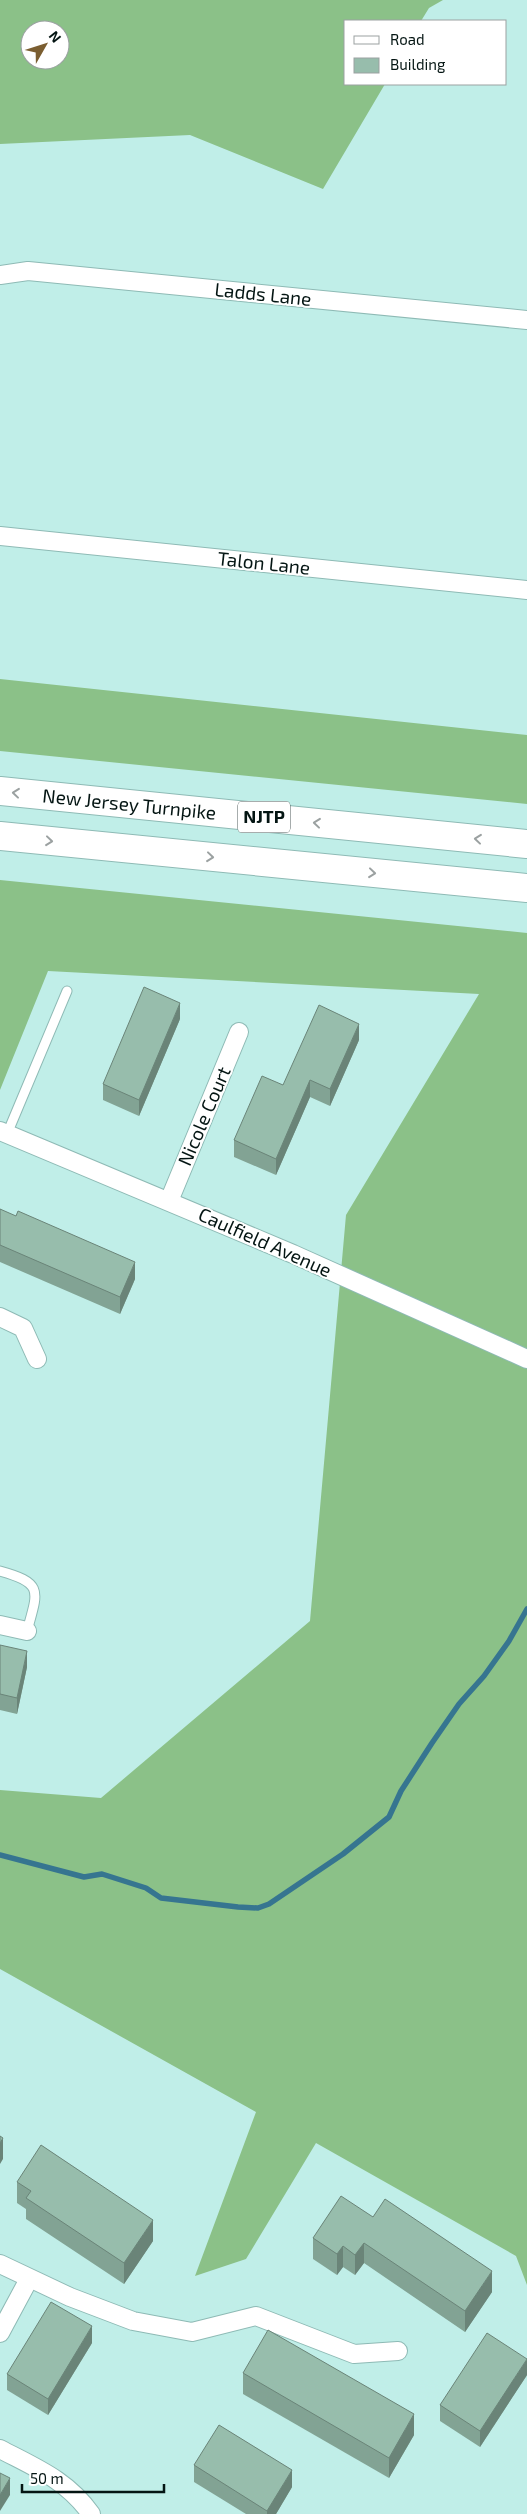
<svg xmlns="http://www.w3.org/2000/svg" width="527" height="2514" font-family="'Exo 2',sans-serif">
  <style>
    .forest { fill: #8bc188; fill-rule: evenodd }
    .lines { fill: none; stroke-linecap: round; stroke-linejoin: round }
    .stream { stroke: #367590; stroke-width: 5.5 }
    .service-casing { stroke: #8ebab5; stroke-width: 11 }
    .minor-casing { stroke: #8ebab5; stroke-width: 20 }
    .motorway-casing { stroke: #8ebab5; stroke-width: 30 }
    .service { stroke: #fff; stroke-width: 9 }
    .minor { stroke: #fff; stroke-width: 18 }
    .motorway { stroke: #fff; stroke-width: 28 }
    .wall { fill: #82a394 }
    .shaded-wall { fill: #6a8478 }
    .building { fill: #97bdac; stroke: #6a8478 }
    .oneway { stroke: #9ba1a1 }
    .labels { text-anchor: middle; stroke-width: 4; stroke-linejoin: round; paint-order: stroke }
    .shield { fill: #fff; stroke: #4f5b5a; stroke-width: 1 }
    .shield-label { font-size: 18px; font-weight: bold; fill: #041513 }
    .street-label { font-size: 19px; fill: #041513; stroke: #fff }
  </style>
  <rect width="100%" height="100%" fill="#c0eee8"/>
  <g class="forest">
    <path d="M0,0H443L429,8L421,21H346V84H385L323,189L190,135L0,144ZM30,30H60V60H30Z"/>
    <polygon points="0,679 527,735 527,804 0,751"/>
    <polygon points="0,880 527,933 527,2285 516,2256 316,2143 246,2259 195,2276 256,2112 0,1969 0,1790 101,1798 310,1621 346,1215 479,994 48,971 0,1090"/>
  </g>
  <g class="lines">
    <polyline class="stream" points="0,1855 84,1877 102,1874 146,1888 161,1898 238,1907 258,1908 269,1904 343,1854 389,1817 401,1791 432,1743 459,1704 484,1676 509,1641 527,1609"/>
    <g class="service-casing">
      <g id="service">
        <polyline points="7,1134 67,991"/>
        <path d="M0,1571C44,1583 38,1591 27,1631"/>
      </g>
    </g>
    <g class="minor-casing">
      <g id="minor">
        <polyline points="0,275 28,271 527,320"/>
        <polyline points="0,536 527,590"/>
        <polyline points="0,1131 293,1254 527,1359"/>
        <polyline points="169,1201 239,1032"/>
        <polyline points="0,1317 23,1328 37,1359"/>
        <polyline points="0,1625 27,1631"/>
        <polyline points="0,2264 70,2297 133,2321 192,2332 256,2316 354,2354 398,2351"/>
        <polyline points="0,2333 29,2279"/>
        <path d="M0,2449C36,2468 67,2480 91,2514"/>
      </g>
    </g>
    <g class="motorway-casing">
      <g id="motorway">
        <path id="s1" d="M0,791L527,844"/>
        <polyline points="0,836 527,888"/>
      </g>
    </g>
    <use href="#service" class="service"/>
    <use href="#minor" class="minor"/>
    <use href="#motorway" class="motorway"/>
  </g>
  <g class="wall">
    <polygon points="180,1019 139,1116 103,1100 103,1084"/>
    <polygon points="359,1040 330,1106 310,1097 276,1175 234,1157 234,1140 283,1085"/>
    <polygon points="0,1209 135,1279 120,1314 0,1262"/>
    <polygon points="0,1645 27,1667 17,1714 0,1710"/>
    <polygon points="17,2182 153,2241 124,2284 26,2219 26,2209 17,2203"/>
    <polygon points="373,2217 492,2292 465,2332 364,2263 355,2275 343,2267 337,2275 313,2259 313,2238"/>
    <polygon points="92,2343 48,2415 7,2390 7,2374"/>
    <polygon points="243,2373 414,2435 389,2478 243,2394"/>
    <polygon points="527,2375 480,2447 440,2421 440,2405"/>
    <polygon points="194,2465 292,2487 276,2514 246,2514 194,2482"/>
  </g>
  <g class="shaded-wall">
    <polygon points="180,1003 180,1019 139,1116 139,1100"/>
    <polygon points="359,1024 359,1040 330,1106 330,1089"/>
    <polygon points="310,1080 310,1097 276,1175 276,1159"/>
    <polygon points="135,1262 135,1279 120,1314 120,1297"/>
    <polygon points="27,1651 27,1667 17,1714 17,1698"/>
    <polygon points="3,2138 3,2159 0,2164 0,2143"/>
    <polygon points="153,2220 153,2241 124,2284 124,2263"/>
    <polygon points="364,2243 364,2263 355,2275 355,2255"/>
    <polygon points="343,2246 343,2267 337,2275 337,2254"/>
    <polygon points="492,2271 492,2292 465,2332 465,2311"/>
    <polygon points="92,2326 92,2343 48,2415 48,2399"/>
    <polygon points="527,2359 527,2375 480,2447 480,2431"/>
    <polygon points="414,2414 414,2435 389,2478 389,2458"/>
    <polygon points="292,2470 292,2487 276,2514 267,2514 267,2511"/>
    <polygon points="10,2478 10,2495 0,2511 0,2495"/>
  </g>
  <g class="building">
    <polygon points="144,987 180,1003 139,1100 103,1084"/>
    <polygon points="319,1005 359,1024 330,1089 310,1080 276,1159 234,1140 262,1076 283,1085"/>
    <polygon points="0,1209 16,1216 18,1211 135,1262 120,1297 0,1245"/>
    <polygon points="0,1645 27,1651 17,1698 0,1694"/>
    <polygon points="0,2136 3,2138 0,2143"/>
    <polygon points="41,2145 153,2220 124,2263 26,2198 31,2191 17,2182"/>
    <polygon points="341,2196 373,2217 385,2199 492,2271 465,2311 364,2243 355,2255 343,2246 337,2254 313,2238"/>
    <polygon points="51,2302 92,2326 48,2399 7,2374"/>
    <polygon points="268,2330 414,2414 389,2458 243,2373"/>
    <polygon points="487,2333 527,2359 480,2431 440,2405"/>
    <polygon points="219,2425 292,2470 267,2511 194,2465"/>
    <polygon points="0,2473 10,2478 0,2495"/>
  </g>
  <defs><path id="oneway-chevron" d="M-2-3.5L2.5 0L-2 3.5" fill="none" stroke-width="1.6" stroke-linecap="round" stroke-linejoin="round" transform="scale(1.25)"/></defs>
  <g class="oneway">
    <use href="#oneway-chevron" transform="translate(16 793) rotate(-174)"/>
    <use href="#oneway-chevron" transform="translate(317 823) rotate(-174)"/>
    <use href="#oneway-chevron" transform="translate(478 839) rotate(-174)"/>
    <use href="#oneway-chevron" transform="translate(49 841) rotate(6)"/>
    <use href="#oneway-chevron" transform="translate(210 857) rotate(6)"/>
    <use href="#oneway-chevron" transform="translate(372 873) rotate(6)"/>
  </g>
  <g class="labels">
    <rect class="shield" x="238" y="801.5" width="52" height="31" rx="4"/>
    <g class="shield-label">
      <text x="264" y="823">NJTP</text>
    </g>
    <g class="street-label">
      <text transform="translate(263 294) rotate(6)" y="7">Ladds Lane</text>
      <text transform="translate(264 563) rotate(6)" y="7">Talon Lane</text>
      <text dy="7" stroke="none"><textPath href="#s1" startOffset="130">New Jersey Turnpike</textPath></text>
      <text transform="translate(204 1116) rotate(-67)" y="7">Nicole Court</text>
      <text transform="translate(265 1242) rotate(24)" y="7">Caulfield Avenue</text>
    </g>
  </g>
  <rect x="344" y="20" width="162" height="65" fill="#ffffff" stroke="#9ba1a1"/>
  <rect x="354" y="36" width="25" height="8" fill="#ffffff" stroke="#9ba1a1"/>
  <text x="390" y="45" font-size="15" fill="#041513">Road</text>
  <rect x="354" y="58" width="25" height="15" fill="#97bdac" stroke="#9ba1a1"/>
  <text x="390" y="70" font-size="15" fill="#041513">Building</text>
  <g transform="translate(45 45) rotate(51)"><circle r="24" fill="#ffffff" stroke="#9ba1a1"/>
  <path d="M0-4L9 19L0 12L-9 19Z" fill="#7b5e31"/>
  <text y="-8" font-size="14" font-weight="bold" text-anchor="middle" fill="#041513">N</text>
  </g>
  <path d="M22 2484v8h142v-8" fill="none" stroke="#041513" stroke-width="2.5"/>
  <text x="30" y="2484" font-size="15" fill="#041513" stroke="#ffffff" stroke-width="4" paint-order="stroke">50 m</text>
</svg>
